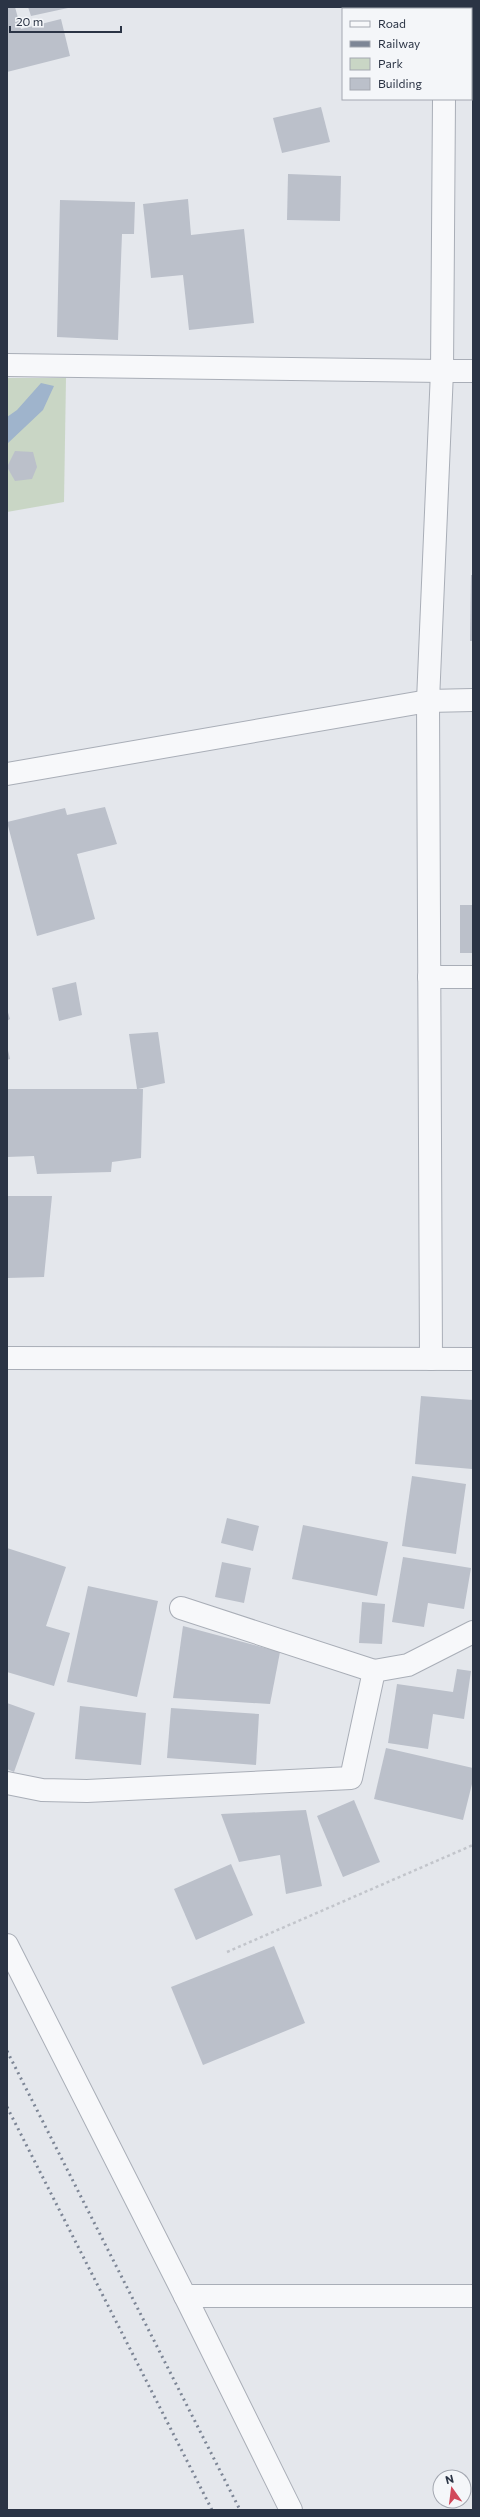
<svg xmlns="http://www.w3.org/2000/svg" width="480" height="2517" font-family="Commissioner,sans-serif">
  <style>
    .green { fill: #c9d6c5 }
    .water { fill: #9fb4cc }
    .building { fill: #bbc0ca }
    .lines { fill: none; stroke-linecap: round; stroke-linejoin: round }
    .service-casing { stroke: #a9aeb7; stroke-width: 24 }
    .minor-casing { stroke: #a9aeb7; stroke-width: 24 }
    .tertiary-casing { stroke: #a9aeb7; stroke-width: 24 }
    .path { stroke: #c2c5cb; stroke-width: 2.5; stroke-dasharray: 3 3; stroke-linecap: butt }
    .service { stroke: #f7f8fa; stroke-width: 22 }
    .minor { stroke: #f7f8fa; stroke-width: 22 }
    .tertiary { stroke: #f7f8fa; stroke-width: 22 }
    .rail { stroke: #7d8696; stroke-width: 3; stroke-dasharray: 2 4; stroke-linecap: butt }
  </style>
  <rect width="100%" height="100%" fill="#e4e7ec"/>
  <polygon class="green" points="7,378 66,378 64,502 7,512"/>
  <polygon class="water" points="41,383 54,386 43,410 7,444 7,417 17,410"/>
  <g class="building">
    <polygon points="7,7 15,7 21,29 61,19 70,56 7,72"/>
    <polygon points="28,7 68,7 68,8 31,16"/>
    <polygon points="321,107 330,142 282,153 273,118"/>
    <polygon points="288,174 341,176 340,221 287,220"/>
    <polygon points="188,199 191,235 244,229 254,323 189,330 183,275 151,278 143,204"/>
    <polygon points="60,200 135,202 134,234 122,234 118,340 57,337"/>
    <polygon points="15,451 33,452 37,467 32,479 15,481 7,467"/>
    <polygon points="471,575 473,575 473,641 470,641"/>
    <polygon points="105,807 117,844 77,854 95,919 37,936 7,822 65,808 67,815"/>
    <rect x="460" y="905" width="13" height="48"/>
    <polygon points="76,982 82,1015 59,1021 52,988"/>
    <polygon points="7,1009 10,1019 7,1021"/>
    <polygon points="158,1032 165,1083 138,1089 143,1089 141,1158 112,1162 111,1172 37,1174 34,1156 7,1157 7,1089 137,1089 129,1034"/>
    <polygon points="7,1046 10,1059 7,1060"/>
    <polygon points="7,1196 52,1196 44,1277 7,1278"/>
    <polygon points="421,1396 473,1400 472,1469 415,1464"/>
    <polygon points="412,1476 466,1484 456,1554 402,1546"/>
    <polygon points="227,1518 259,1526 253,1551 221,1543"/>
    <polygon points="303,1525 388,1542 377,1596 292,1579"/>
    <polygon points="7,1548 66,1567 46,1626 70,1633 54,1686 7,1672"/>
    <polygon points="403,1557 471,1568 464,1609 428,1603 424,1627 392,1622"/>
    <polygon points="222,1562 251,1568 244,1603 215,1597"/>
    <polygon points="88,1586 158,1601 137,1697 67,1682"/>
    <polygon points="362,1602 385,1604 382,1644 359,1643"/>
    <polygon points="183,1626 280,1652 270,1704 173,1698"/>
    <polygon points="457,1669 471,1671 464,1719 433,1714 428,1749 388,1743 397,1684 453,1692"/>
    <polygon points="7,1703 35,1713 14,1772 7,1769"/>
    <polygon points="80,1706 146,1713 141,1765 75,1759"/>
    <polygon points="171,1708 259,1714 256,1765 167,1758"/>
    <polygon points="386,1748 473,1768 473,1780 463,1820 374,1799"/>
    <polygon points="354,1800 380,1862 343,1877 317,1816"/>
    <polygon points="306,1810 322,1886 286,1894 280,1855 239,1862 221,1814"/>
    <polygon points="231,1864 253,1915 196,1940 174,1889"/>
    <polygon points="274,1946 305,2023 203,2065 171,1987"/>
  </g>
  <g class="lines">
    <g class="service-casing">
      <polyline id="service" points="442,371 473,371"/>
    </g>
    <g class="minor-casing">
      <g id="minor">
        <polyline points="445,9 445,7"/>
        <polyline points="7,365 442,371"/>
        <polyline points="7,774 428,701 473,700"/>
        <polyline points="429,977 473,977"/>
        <polyline points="431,1359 428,701 442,371 444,99"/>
        <polyline points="181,1608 374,1671"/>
        <polyline points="7,1783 42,1790 87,1791 351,1778 374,1671 408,1665 473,1632"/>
        <polyline points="185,2296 473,2296"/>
      </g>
    </g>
    <g class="tertiary-casing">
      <g id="tertiary">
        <polyline points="7,1358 473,1359"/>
        <polyline points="7,1945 185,2296 291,2510"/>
      </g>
    </g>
    <polyline class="path" points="227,1952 473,1845"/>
    <use href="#service" class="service"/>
    <use href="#minor" class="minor"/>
    <use href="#tertiary" class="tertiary"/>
    <g class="rail">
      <polyline points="7,2051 240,2510"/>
      <polyline points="7,2107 212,2510"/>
    </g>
  </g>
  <rect width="480" height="2517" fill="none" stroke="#2b3445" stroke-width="16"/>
  <rect x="342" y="8" width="130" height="92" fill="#f4f6f9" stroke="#a4a8b1"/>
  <rect x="350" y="21" width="20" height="6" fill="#f7f8fa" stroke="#a4a8b1"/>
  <text x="378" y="28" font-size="12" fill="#2b3445">Road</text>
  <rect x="350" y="41" width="20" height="6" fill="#7d8696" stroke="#a4a8b1"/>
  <text x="378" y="48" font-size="12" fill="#2b3445">Railway</text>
  <rect x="350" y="58" width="20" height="12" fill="#c9d6c5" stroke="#a4a8b1"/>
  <text x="378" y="68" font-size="12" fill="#2b3445">Park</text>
  <rect x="350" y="78" width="20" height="12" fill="#bbc0ca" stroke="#a4a8b1"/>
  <text x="378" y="88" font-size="12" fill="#2b3445">Building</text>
  <g transform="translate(452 2489) rotate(346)"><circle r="19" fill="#f4f6f9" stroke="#a4a8b1"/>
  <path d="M0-3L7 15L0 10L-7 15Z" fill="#d1495b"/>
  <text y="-6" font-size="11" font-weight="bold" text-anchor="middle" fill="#2b3445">N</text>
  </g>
  <path d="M10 26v6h111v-6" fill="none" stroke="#2b3445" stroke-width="2"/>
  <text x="16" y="26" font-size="12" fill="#2b3445" stroke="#f4f6f9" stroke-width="3" paint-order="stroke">20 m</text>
</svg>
